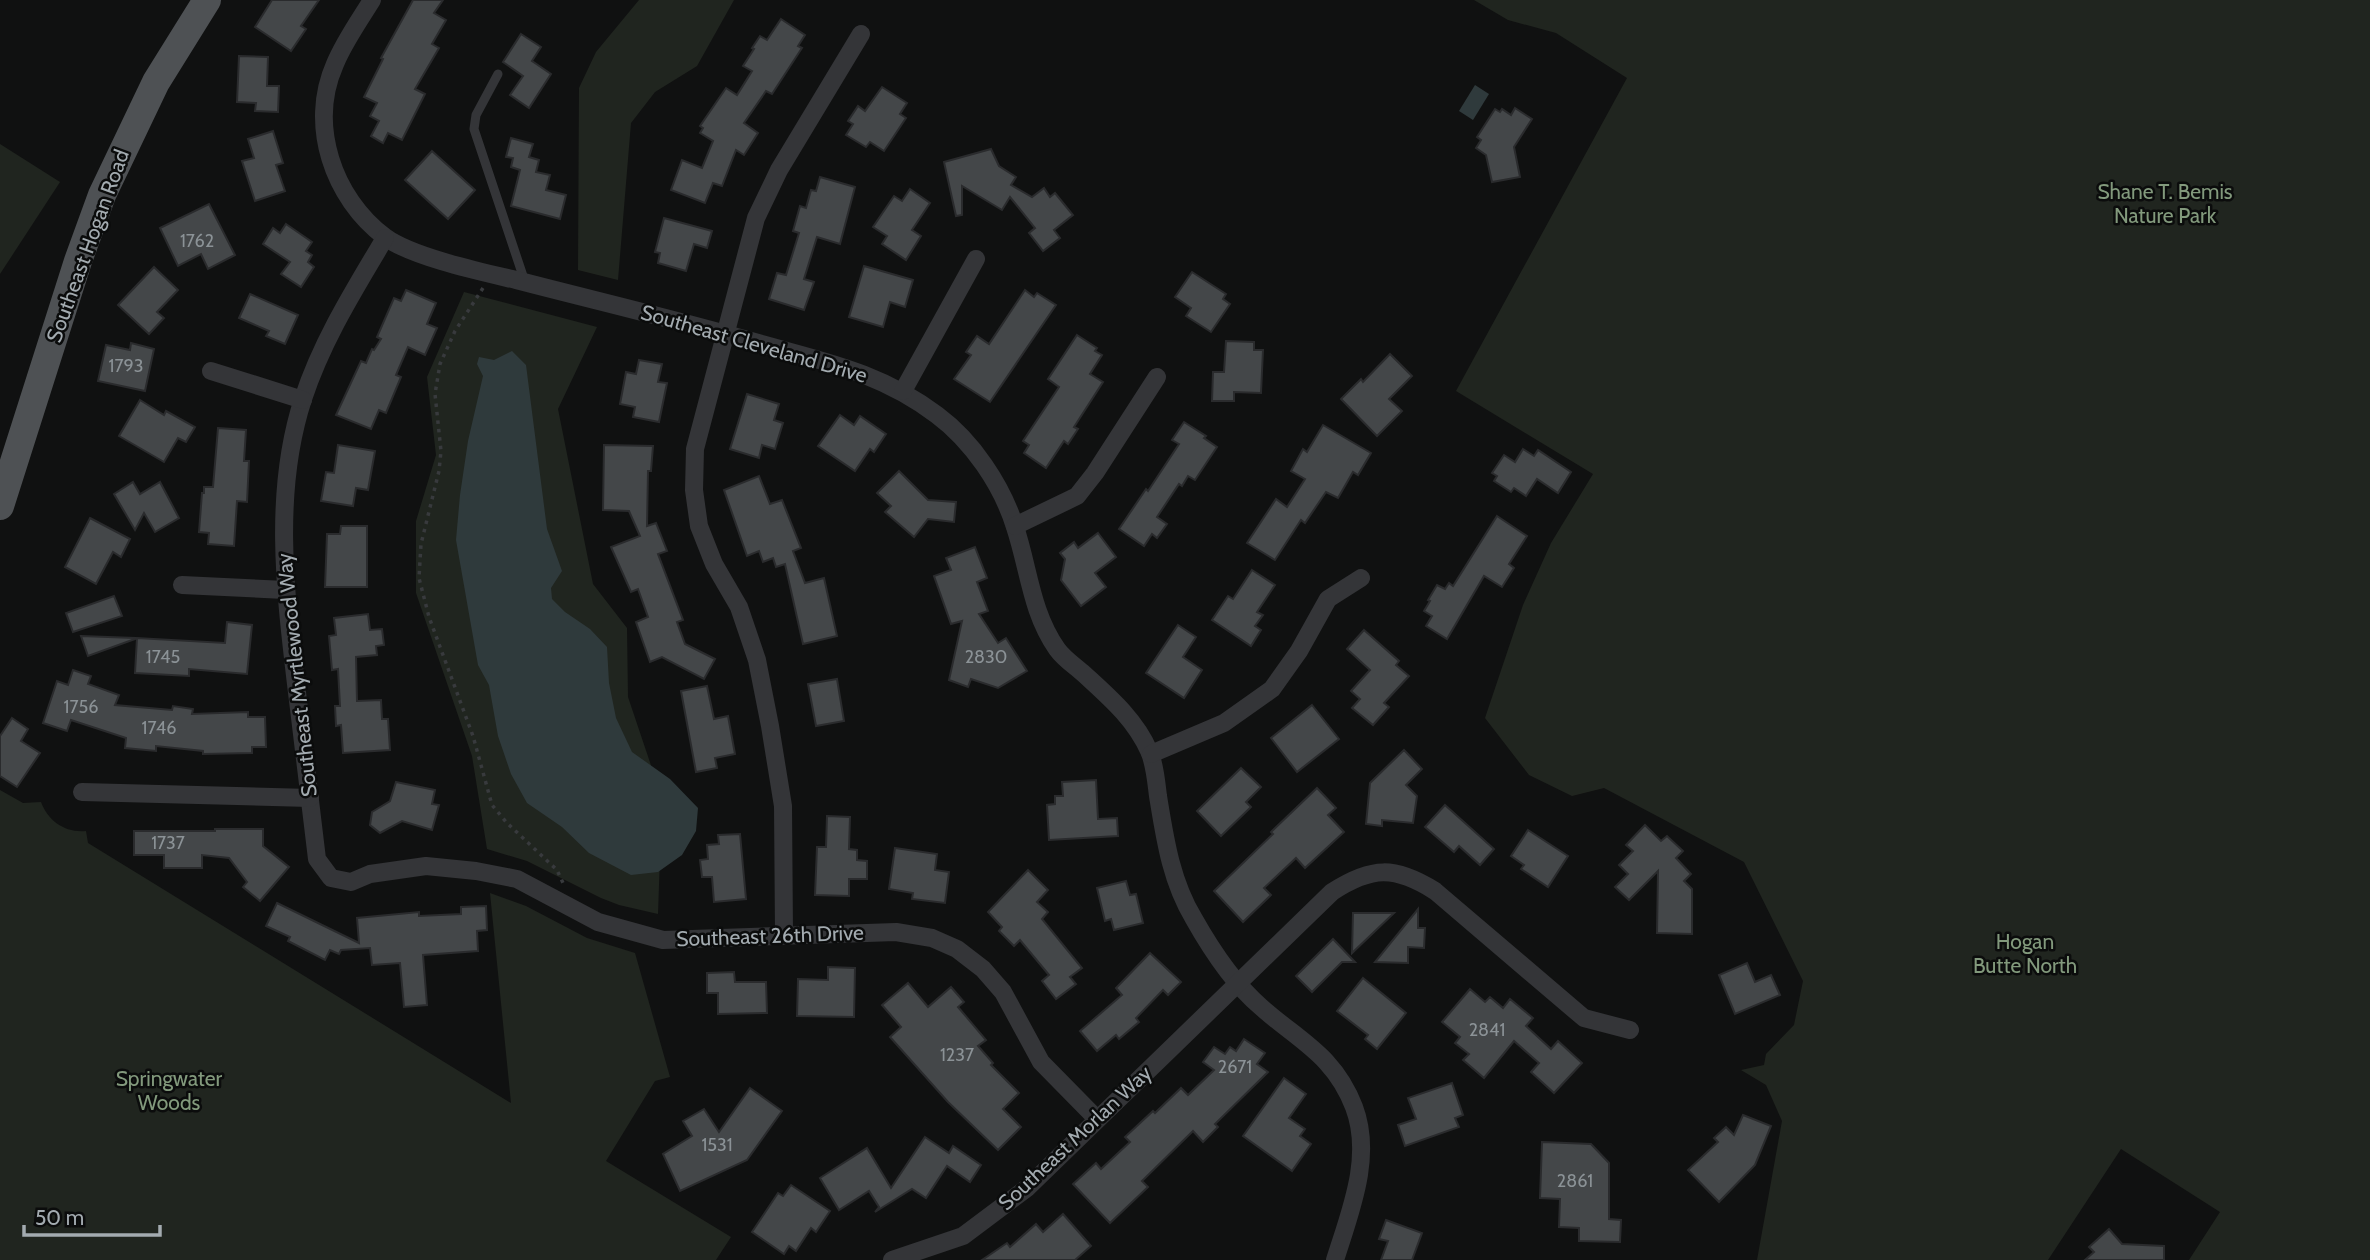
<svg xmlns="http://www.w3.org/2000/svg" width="2370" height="1260" font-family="Cabin,sans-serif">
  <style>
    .green { fill: #20251f }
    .water { fill: #2f3a3c }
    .building { fill: #444749; stroke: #2a2b2d; stroke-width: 2 }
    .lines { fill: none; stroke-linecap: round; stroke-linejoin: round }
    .path { stroke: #383a3d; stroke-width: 3.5; stroke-dasharray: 3.5 5; stroke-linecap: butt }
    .lane { stroke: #343538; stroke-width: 9 }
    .street { stroke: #343538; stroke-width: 18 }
    .primary { stroke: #4e5154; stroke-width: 28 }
    .labels { text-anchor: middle; stroke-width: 5; stroke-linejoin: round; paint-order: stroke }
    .number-label { font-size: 18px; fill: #8b9296 }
    .park-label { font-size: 21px; fill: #82997c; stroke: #0b0c0c }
    .street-label { font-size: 21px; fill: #a3abb0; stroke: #0b0c0c }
  </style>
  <rect width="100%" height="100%" fill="#101111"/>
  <g class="green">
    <polygon points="639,0 734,0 697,66 655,92 631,123 618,280 578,270 579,88 596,52"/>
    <polygon points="1474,0 2370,0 2370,1260 2189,1260 2220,1212 2121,1149 2048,1260 1757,1260 1782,1121 1766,1085 1741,1070 1764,1065 1766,1054 1794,1025 1803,981 1744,862 1604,788 1572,796 1529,775 1485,718 1523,605 1551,543 1593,474 1456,391 1627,78 1556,33 1508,20"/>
    <polygon points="0,144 60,182 0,274"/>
    <polygon points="464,292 597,327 558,409 593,584 627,628 628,697 662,798 658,914 619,905 601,898 527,861 487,849 472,756 416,593 416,521 436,455 427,377"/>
    <path d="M0,790L23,803L41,802C48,821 65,833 86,831L88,843L511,1103L490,893L526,906L587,938L635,953L670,1077L655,1081L606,1161L731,1237L716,1260H0Z"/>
  </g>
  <g class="water">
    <polygon points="1475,85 1489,94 1473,120 1459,111"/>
    <polygon points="512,351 526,365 547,529 562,571 551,588 552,599 565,612 590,629 607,647 609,683 616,718 632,752 670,779 698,808 696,831 682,855 658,872 631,875 589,853 562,827 527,803 511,774 498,736 489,685 478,665 456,540 460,495 468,441 483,376 477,364 479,357 494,360"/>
  </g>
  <g class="building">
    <polygon points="272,0 319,0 301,26 306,29 291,51 255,27"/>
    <polygon points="413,0 443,0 434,13 446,20 432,44 439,48 415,89 425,94 402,140 388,133 383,143 371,136 379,121 370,116 377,103 364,97 383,59 381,58"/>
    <polygon points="781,19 805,35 798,46 802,48 772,94 766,91 744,123 758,133 744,155 736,150 722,186 713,183 705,203 671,190 682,160 702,168 713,141 700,133 703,128 700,126 726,88 737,95 752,71 743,66 754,49 752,48 760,36 767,40"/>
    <polygon points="521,34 541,47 532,61 551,74 529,108 510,95 523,76 503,62"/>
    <polygon points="239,56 268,57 267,86 279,86 278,112 255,111 256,103 237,102"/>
    <polygon points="882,87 907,103 900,114 906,118 884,151 870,142 866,147 846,135 853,124 848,121 858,106 865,111"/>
    <polygon points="1515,108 1532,119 1514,147 1520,177 1492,182 1486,155 1476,148 1481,140 1477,137 1495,109 1500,112 1502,109 1511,115"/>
    <polygon points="273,131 283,163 276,165 285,191 255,201 242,161 254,158 248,139"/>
    <polygon points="511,138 533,144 529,157 539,160 536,172 550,175 546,190 566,195 560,219 511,206 520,170 511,167 513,158 506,157"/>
    <polygon points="991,149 999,166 1016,177 1011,185 1032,197 1044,188 1050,197 1055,193 1073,215 1054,230 1060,238 1043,251 1029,233 1035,228 1010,197 1002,210 962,186 962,215 956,216 944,162"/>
    <polygon points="432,151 475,190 448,219 405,180"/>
    <polygon points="820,177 855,187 840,244 817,237 804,279 814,282 804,310 769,299 777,273 786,275 799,233 793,231 800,206 806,208 811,190 816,191"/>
    <polygon points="910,189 930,203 912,230 921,236 906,260 882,244 887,236 873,227 894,196 902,201"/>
    <polygon points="209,204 235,255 208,269 201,254 178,266 160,228"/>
    <polygon points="664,218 712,231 707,248 694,244 686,271 658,263 660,253 655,252"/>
    <polygon points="286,224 312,242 306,251 312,255 308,262 314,267 301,287 281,274 290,262 263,244 273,228 280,233"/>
    <polygon points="864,266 913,280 905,307 890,302 883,327 849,317"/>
    <polygon points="154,267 178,290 157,312 164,318 149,334 118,305"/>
    <polygon points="1192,272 1226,294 1223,299 1230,304 1211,332 1186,316 1191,308 1175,297"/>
    <polygon points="406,290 436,303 427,324 437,328 425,355 408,347 396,375 401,377 386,413 379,410 371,429 336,415 361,361 366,363 372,349 374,350 381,339 377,337 394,298 401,301"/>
    <polygon points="1025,290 1034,297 1037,293 1056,305 990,402 954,379 971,355 966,352 977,336 989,344"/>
    <polygon points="250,294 298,315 285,344 266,336 269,331 239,318"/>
    <polygon points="1077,335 1097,348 1095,351 1102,355 1090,374 1103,382 1074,427 1078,429 1068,444 1064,441 1046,468 1024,453 1029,445 1023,441 1059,387 1048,379"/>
    <polygon points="1226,341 1254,342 1254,350 1263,350 1261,393 1234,392 1234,401 1212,401 1213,372 1224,372"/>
    <polygon points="131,343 154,349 145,391 98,381 106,345 130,350"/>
    <polygon points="1390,354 1412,376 1389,399 1402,411 1377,436 1341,399 1361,379 1363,382"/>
    <polygon points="639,360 662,364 658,382 667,383 659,422 633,417 635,407 620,404 626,372 636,374"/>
    <polygon points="747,394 779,404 774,420 783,423 775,449 762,445 759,458 730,449"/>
    <polygon points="140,400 164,415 166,411 195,427 186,442 178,438 164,462 119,436"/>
    <polygon points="840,415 854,425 860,416 886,434 874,452 870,449 855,471 818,446"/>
    <polygon points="1184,422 1206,436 1204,438 1217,447 1195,480 1188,476 1182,486 1179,484 1157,517 1167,524 1157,538 1152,534 1144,546 1119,529 1146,489 1148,491 1179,444 1172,440"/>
    <polygon points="1323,425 1371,453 1358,475 1353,472 1338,498 1326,492 1305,523 1301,520 1275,560 1247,543 1276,499 1287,507 1305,479 1291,471 1303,449 1307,452"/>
    <polygon points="218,428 246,430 244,461 249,461 247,502 237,501 234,546 208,544 209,533 199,532 202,493 204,493 204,487 213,487"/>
    <polygon points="338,445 375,451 368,490 356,488 353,506 321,501 326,472 334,473"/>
    <polygon points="604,445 653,446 651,471 648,471 647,526 656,523 667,551 658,554 683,620 677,622 685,644 715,659 704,679 662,657 650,662 636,622 648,617 638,589 631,592 611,547 640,536 629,511 603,510"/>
    <polygon points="1523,449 1534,456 1538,450 1571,472 1558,493 1537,479 1526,496 1514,488 1511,492 1494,481 1497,476 1492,473 1504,455 1515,462"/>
    <polygon points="899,471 928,500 956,502 954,522 928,519 914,537 885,512 891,506 877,493"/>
    <polygon points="759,476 770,504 782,500 801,548 793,551 805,583 824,578 837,636 803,644 785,564 776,567 773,558 763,562 759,551 747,556 724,490"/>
    <polygon points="133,482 140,494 160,482 179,518 155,532 144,513 135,530 114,494"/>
    <polygon points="1497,516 1527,536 1509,564 1514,568 1502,587 1484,576 1447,639 1426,626 1432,616 1424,611 1430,601 1428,600 1437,585 1445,589 1449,583 1453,586"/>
    <polygon points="90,518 130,539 121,557 113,552 96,584 65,567"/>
    <polygon points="341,526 367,526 367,587 325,587 327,534 340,534"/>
    <polygon points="1098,533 1116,557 1095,573 1106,587 1081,606 1061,580 1065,559 1060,553 1074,542 1078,548"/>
    <polygon points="975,547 987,578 977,582 988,611 979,614 998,643 1006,638 1027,671 998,688 971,679 968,687 949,680 962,621 951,624 934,576 951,570 946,558"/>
    <polygon points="1252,570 1275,585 1257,612 1263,615 1255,626 1261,630 1251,646 1212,620 1228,596 1233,599"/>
    <polygon points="114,596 122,616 73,632 66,613"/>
    <polygon points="368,614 370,630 382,629 384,645 376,646 377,655 356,657 357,701 381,700 382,719 388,719 390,750 343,753 341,725 336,726 335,706 340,706 338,669 332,670 329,636 336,635 334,618"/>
    <polygon points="227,622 252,625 247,674 189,669 189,676 135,673 137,638 225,643"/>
    <polygon points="1178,625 1196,637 1183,657 1202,670 1184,698 1146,673"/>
    <polygon points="1364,630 1399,661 1396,665 1409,676 1384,703 1389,707 1373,725 1352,708 1360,699 1351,691 1370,670 1347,649"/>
    <polygon points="81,636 135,638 135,639 88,656"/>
    <polygon points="73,670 91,676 88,684 119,695 115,705 172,710 173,706 193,709 192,714 248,712 248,717 265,717 266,747 252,747 252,753 203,754 203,751 156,746 156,751 125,748 126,738 71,720 67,731 43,723 57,681 68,685"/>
    <polygon points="837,679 844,721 816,726 808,684"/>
    <polygon points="707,686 714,719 728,716 735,754 715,758 717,768 696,772 681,691"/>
    <polygon points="1312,705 1339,739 1297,772 1271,738"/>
    <polygon points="12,718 28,729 21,741 40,753 17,787 0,776 0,736"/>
    <polygon points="1404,750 1422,769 1406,785 1417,796 1413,823 1382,820 1382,826 1366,824 1370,783"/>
    <polygon points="1241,768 1261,787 1246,802 1251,807 1221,836 1197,811"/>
    <polygon points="1096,780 1098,819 1117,818 1118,836 1049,840 1047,805 1055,804 1055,796 1063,796 1062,782"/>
    <polygon points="396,782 435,790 432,804 439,805 432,830 402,821 380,833 370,825 372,812 390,801"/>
    <polygon points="1317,788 1336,808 1328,815 1344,832 1305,868 1296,858 1264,888 1271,895 1243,922 1214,891 1273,834 1271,832"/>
    <polygon points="1445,805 1494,849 1480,865 1459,846 1454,852 1425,827"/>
    <polygon points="827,816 850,817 849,849 857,850 857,860 867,861 867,879 849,879 849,896 815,895 817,847 826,847"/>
    <polygon points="1645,825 1661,841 1667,836 1683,851 1676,858 1691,874 1684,881 1692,889 1692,934 1657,933 1658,871 1629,900 1615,887 1628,874 1619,865 1633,851 1626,845"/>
    <polygon points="215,829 263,829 263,846 289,867 260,901 243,887 247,882 229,858 202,855 202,868 164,868 164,855 134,855 134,831 215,831"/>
    <polygon points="1528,830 1568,856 1548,887 1521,869 1524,865 1511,856"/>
    <polygon points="740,834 746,899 714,902 712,877 702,877 700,860 708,859 707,845 719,844 718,835"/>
    <polygon points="895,848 937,854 935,870 949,872 945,903 912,899 913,893 889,889"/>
    <polygon points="1028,870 1048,890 1037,902 1048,912 1042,919 1082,968 1070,977 1076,984 1056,999 1042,981 1049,975 1020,940 1014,946 999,931 1002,927 988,912"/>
    <polygon points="1126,881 1130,895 1136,894 1143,923 1114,930 1111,919 1105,921 1097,888"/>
    <polygon points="277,903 359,943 357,918 419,912 419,916 461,914 461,907 486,906 487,930 477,931 478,951 423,955 427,1005 404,1007 400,963 372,965 370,948 341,950 339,954 330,950 325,960 288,941 290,937 266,926"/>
    <polygon points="1418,909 1418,928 1425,928 1424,948 1408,947 1408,963 1375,962"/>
    <polygon points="1353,913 1394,913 1352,953"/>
    <polygon points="1333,939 1355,962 1342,962 1312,992 1296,976"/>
    <polygon points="1150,953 1181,982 1168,995 1163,990 1136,1018 1139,1022 1119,1039 1116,1035 1097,1051 1080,1031 1122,995 1116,988"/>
    <polygon points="1747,963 1755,982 1771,975 1780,995 1735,1014 1719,975"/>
    <polygon points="828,967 855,968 854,1017 797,1016 798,979 828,980"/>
    <polygon points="734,972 735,982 766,982 767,1013 718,1014 718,993 707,993 707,973"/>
    <polygon points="1363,978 1406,1013 1377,1049 1365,1039 1368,1035 1337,1011"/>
    <polygon points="908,983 928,1007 951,987 964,1002 958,1007 986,1040 978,1046 993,1063 991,1065 1019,1093 1003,1109 1021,1127 998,1150 948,1102 890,1037 901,1027 882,1005"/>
    <polygon points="1470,989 1485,1002 1490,997 1503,1008 1510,999 1533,1018 1526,1026 1551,1049 1558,1041 1582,1063 1554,1093 1531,1072 1539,1063 1514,1041 1484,1078 1463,1060 1469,1054 1455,1043 1460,1037 1442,1022"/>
    <polygon points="1244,1039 1265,1053 1257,1064 1268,1072 1215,1124 1218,1127 1203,1142 1193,1131 1142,1181 1148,1187 1110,1223 1073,1184 1096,1163 1101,1169 1130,1142 1125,1137 1153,1111 1155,1113 1181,1088 1188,1095 1214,1070 1203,1062 1214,1047 1225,1054 1230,1047 1236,1051"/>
    <polygon points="1284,1078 1306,1094 1289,1118 1305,1129 1300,1136 1311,1144 1292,1171 1243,1136"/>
    <polygon points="1452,1083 1463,1115 1455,1118 1459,1127 1405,1146 1398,1125 1416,1119 1408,1098"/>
    <polygon points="750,1088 782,1111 747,1160 680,1191 663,1154 692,1136 683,1121 704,1109 719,1132"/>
    <polygon points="1743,1115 1771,1126 1755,1165 1719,1202 1688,1170 1718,1142 1714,1138 1726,1127 1734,1135"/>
    <polygon points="925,1137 949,1153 953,1146 981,1165 970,1182 947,1166 926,1198 912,1189 875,1212 879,1207 869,1191 839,1210 820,1178 867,1148 891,1188"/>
    <polygon points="1542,1142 1591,1144 1609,1163 1609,1219 1621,1220 1620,1242 1579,1241 1579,1228 1559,1227 1560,1199 1540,1198"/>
    <polygon points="791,1185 830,1211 816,1232 811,1228 796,1251 789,1246 784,1254 752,1232 778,1193 783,1196"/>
    <polygon points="1063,1214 1091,1246 1075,1260 982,1260 1007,1243 1010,1247 1036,1224 1043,1232"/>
    <polygon points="1386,1220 1422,1233 1412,1260 1381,1260 1388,1241 1379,1239"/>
    <polygon points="2109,1229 2122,1244 2164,1246 2164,1260 2085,1260 2094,1252 2089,1247"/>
  </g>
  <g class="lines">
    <polyline class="path" points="483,288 455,331 440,364 435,394 441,451 439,471 421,544 419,578 429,617 473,736 492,805 507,823 557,870 563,883"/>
    <polyline class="lane" points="498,74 476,115 474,129 525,282"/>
    <g class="street">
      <path d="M372,0C359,21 344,42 335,64C308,125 333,198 385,237C412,257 482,272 516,280C597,301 678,320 758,343C825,362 880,372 937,415C972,441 1002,485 1015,527C1029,569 1031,612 1057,649C1064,659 1075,666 1084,674C1109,697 1135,719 1149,751C1155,764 1156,781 1158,796C1165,839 1171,881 1194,919C1212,951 1233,983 1261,1007C1299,1041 1334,1055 1354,1107C1373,1157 1350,1212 1335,1260"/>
      <path d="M385,238C354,290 322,341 303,399C273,491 285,590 296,684C303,742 310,801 317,859L331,878L351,882L370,874L426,866L476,871L517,879L598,922L663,940L896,932L932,938L957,949L983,969L1003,992L1041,1062L1097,1119"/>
      <polyline points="211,371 303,400"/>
      <polyline points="903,391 976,259"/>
      <polyline points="1015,526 1077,496 1095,473 1157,377"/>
      <polyline points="182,585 285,590"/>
      <polyline points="1151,754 1224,723 1272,689 1299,651 1328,599 1361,578"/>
      <polyline points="82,792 310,798"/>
      <polyline points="784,934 783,806 770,726 757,660 739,607 714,564 699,526 694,490 695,449 756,218 779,170 861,34"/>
      <path d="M892,1260L963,1236L1027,1188L1332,892C1372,866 1395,866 1435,891L1584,1018L1630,1030"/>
    </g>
    <polyline class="primary" points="0,506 78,261 102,195 156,82 207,0"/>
  </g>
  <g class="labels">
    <g class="number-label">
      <text x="197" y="247">1762</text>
      <text x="126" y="372">1793</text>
      <text x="163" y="663">1745</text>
      <text x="986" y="663">2830</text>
      <text x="81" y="713">1756</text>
      <text x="159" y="734">1746</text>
      <text x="168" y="849">1737</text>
      <text x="1487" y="1036">2841</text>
      <text x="957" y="1061">1237</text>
      <text x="1235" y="1073">2671</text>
      <text x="717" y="1151">1531</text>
      <text x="1575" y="1187">2861</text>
    </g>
    <g class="park-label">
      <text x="2165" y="199">Shane T. Bemis<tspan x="2165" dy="24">Nature Park</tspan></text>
      <text x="2025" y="949">Hogan<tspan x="2025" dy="24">Butte North</tspan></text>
      <text x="169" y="1086">Springwater<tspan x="169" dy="24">Woods</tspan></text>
    </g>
    <g class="street-label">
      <text transform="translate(88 246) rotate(-70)" y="7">Southeast Hogan Road</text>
      <text transform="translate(754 344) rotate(16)" y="7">Southeast Cleveland Drive</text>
      <text transform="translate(297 675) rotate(-96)" y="7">Southeast Myrtlewood Way</text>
      <text transform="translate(770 936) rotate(-2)" y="7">Southeast 26th Drive</text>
      <text transform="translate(1075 1138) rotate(-43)" y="7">Southeast Morlan Way</text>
    </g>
  </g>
  <path d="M24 1225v10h136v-10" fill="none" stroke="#a3abb0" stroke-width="3.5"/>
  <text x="35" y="1225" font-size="21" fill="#a3abb0" stroke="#0b0c0c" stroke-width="5" paint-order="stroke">50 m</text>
</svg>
